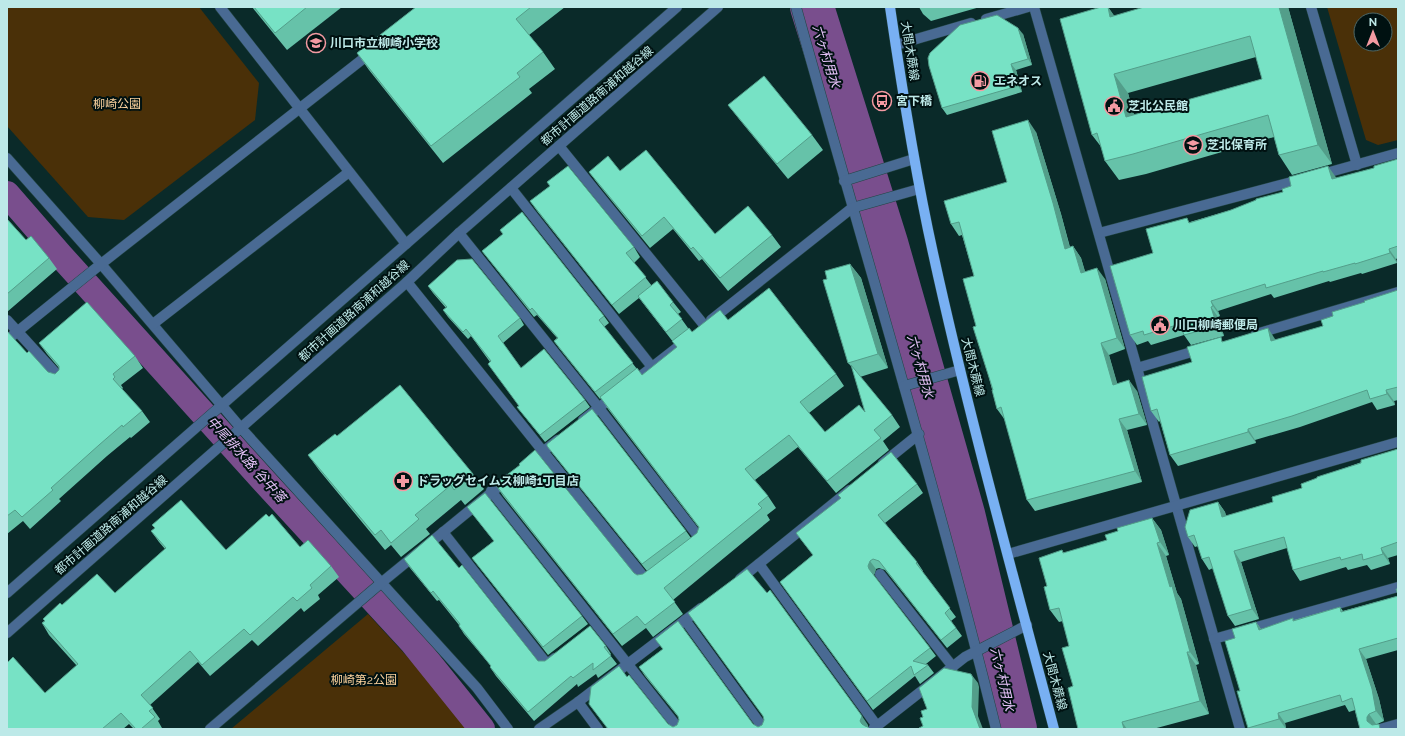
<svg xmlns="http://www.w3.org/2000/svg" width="1405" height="736" font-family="Raleway,'Noto Sans JP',sans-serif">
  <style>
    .green { fill: #4a3008; fill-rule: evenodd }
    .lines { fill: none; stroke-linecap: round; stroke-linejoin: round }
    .canal { stroke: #794e8d; stroke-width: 26 }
    .river { stroke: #794e8d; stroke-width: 44 }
    .minor-casing { stroke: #234544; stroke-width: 11 }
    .major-casing { stroke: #234544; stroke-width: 11 }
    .minor { stroke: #496a93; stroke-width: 10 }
    .major { stroke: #78b0f3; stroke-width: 10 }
    .wall { fill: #66c2a9; fill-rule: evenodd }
    .shaded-wall { fill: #539e8a }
    .building { fill: #77e2c5; stroke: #539e8a; fill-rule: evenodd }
    .labels { text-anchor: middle; stroke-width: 4; stroke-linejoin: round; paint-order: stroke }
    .poi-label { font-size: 12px; font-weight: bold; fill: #bde9e8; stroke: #011; text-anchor: start }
    .street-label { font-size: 12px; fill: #bde9e8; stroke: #011 }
    .park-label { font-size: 12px; fill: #fcd39e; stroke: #011 }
    .water-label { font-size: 13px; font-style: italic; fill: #e7c3fa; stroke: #011 }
  </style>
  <rect width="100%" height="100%" fill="#0a2a29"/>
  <g class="green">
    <polygon points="7,7 199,7 259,83 255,120 124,220 88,217 7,126"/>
    <path d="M1327,7H1398V140L1378,145L1366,140ZM1361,20H1385V44H1361Z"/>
    <polygon points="368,614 436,688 467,729 231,729"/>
  </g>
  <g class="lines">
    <polyline class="canal" points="7,194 60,255 264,481 413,643 482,729"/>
    <polyline class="river" points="812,7 886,243 963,514 1015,729"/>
    <g class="minor-casing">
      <g id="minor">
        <polyline points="220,7 406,244"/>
        <path d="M796,7C863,248 936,486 996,729"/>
        <polyline points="1034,7 1240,729"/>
        <polyline points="1311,7 1357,165"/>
        <polyline points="986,19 1028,7"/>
        <polyline points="896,45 971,23"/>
        <polyline points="559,146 704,325"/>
        <polyline points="7,158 101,264 241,428 477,688 508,729"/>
        <polyline points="1319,175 1398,153"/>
        <polyline points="844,181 914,159"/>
        <polyline points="511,188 652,367"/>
        <polyline points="459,233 599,408 701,540 697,543"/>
        <polyline points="1099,233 1303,179"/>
        <polyline points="407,282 647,581 650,579"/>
        <polyline points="7,320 61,379"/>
        <polyline points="711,320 852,208 919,189"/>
        <polyline points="153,324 349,172"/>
        <polyline points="1256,334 1398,292"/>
        <polyline points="7,340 101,264 373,51"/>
        <polyline points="1137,368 1202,349"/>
        <polyline points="633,382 688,339"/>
        <polyline points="904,386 960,370"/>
        <polyline points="583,420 615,395"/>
        <polyline points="528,463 558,440"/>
        <polyline points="883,463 919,434"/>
        <polyline points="491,491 679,729"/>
        <polyline points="443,532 547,664 555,658"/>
        <polyline points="1008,554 1398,442"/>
        <polyline points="759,564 877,726"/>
        <polyline points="880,574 953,667"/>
        <polyline points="740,579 850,490"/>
        <polyline points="7,593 677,7"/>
        <polyline points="685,620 764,729"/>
        <polyline points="7,633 407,282 459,233 718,7"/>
        <polyline points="1214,639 1398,587"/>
        <polyline points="578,702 598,729"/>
        <polyline points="210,729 381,583 508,479"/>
        <polyline points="539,729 578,702 701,608"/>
        <polyline points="873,729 965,657 1027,625"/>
        <polyline points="1380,729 1398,724"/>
      </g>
    </g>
    <g class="major-casing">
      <path id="major" d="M890,7C902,89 915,172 933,253C968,413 1012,571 1054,729"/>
    </g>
    <use href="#minor" class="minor"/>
    <use href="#major" class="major"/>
  </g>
  <g class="wall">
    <polygon points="252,7 342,7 287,50"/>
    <polygon points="416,7 565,7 529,35 543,52 555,69 529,89 532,93 443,163 369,70 357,53"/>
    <polygon points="919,7 980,7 931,21 923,14"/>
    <path d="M1101,7H1108L1114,16L1288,7L1332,164L1292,175L1279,155L1274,137L1146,174L1119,180L1105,161L1102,148L1092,135ZM1256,57L1262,79L1134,115L1128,93Z"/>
    <polygon points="1023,34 1032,65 1016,70 1022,92 947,115 942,108"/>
    <polygon points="728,105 812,135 823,150 788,179 739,119"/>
    <polygon points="1036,132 1061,214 1070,247 1073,246 1081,258 1085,272 1105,279 1125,349 1109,355 1117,384 1137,391 1147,425 1127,430 1142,482 1035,511 1027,500 1005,420 997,409 976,326 974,276 962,235 959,236 951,224 1007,182"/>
    <polygon points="1398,159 1398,258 1396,259 1397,263 1362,274 1361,273 1330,282 1329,281 1274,298 1271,294 1218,311 1220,316 1218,317 1224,336 1191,345 1184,335 1151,345 1148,341 1137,345 1130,335 1153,253 1190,222 1231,210 1283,192 1335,176 1336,178 1374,168"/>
    <polygon points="620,171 715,234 772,235 781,247 728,291 702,259 699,261 673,229 650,248 598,184 589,172"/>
    <polygon points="530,201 634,247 640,257 634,263 652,286 673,302 681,312 678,314 688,328 692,332 728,320 836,374 844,386 809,413 825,432 865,412 852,367 848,363 827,279 850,264 861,278 888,368 860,377 892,415 900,427 883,441 889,450 836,493 798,447 755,480 768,496 776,508 767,515 770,520 673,600 683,614 653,637 646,628 622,646 503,496 495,484 637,575 643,574 647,571 553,454 547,446 686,531 691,538 697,533 699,528 608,409 601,398 600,399 559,348 554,341 557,338 537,315 534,317 482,251 503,234 500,230 604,316 609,323 604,327 637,369 642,375 677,347 639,298 619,314 537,211"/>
    <polygon points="7,219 26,240 49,258 57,269 7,312"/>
    <polygon points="428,286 520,318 524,325 503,343 521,368 585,400 590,407 545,442 517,407 519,406 490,362 471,336 468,339 448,317 443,310 446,308 433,293"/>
    <polygon points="1398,290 1398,400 1394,401 1395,405 1377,410 1372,402 1300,427 1255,440 1256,443 1178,466 1170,455 1160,421 1159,422 1151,411 1192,362 1223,341 1275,340 1323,326 1333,316 1365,302"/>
    <polygon points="7,331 27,353 48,372 55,374 59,370 59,368 47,354 39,343 135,356 143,368 121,385 123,388 122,389 142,411 150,422 131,438 130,437 107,456 59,499 61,501 30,529 23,521 7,534"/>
    <polygon points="337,436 473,474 484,489 465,505 461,500 426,529 430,534 401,557 391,545 385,550 319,470 308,455"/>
    <polygon points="1398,449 1398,555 1388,558 1390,564 1371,570 1367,565 1348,570 1346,567 1300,581 1293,570 1287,548 1241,562 1259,619 1235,626 1228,616 1213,568 1209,570 1202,559 1198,546 1195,547 1188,537 1218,502 1225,512 1226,516 1273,502 1302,488 1317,478"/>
    <polygon points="917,484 923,493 885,523 917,562 923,571 922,572 956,617 951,621 962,636 947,648 885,570 879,568 876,569 874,575 874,576 930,648 936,656 926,664 928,665 934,673 920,684 915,676 873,710 780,582 813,555 796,533 841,499 838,495"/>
    <polygon points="467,507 582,616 588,624 548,655 472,558 494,541"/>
    <polygon points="1152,518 1161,530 1169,555 1166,556 1177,593 1181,599 1199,664 1196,665 1209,714 1153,729 1078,729 1073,686 1069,646 1063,621 1059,622 1050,610 1047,586 1062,550 1064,553 1107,540"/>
    <polygon points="151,531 226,550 300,547 331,566 339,577 318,595 320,599 304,612 301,608 258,646 252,640 210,676 198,662 150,705 160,719 158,721 162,728 161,729 134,729 129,724 123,729 7,729 45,693 77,666 49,635 42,623 62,605 115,593 165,549 159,542"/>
    <polygon points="404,559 538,661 545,661 606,646 611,654 610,655 617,664 598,678 596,674 578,687 577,684 534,721 496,676 490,667 491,666 464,634 459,626 459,625 439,600 437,601 410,568"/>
    <polygon points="1398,596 1398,650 1366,659 1379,699 1384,721 1375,725 1360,729 1355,710 1349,712 1345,705 1285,723 1286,729 1249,729 1240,691 1235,638 1256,622 1261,629 1294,620 1340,607 1343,611"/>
    <polygon points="655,639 753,724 758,727 868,725 868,727 870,729 608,729 589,704 627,677 668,724 673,727 677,725 679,720 679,718 645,676 639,667 663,649"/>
  </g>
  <g class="shaded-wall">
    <polygon points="1108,7 1121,25 1110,17"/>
    <polygon points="1279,7 1288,7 1332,164 1318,145"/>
    <polygon points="1018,28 1023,34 1032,65 1028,59"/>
    <polygon points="1011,64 1016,70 1022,92 1018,86"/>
    <polygon points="1114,74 1128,93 1140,137 1126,117"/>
    <polygon points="1028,120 1036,132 1061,214 1073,260 1065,249"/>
    <polygon points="1328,166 1335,176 1339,189 1332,179"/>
    <polygon points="1073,246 1081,258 1089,284 1081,273"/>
    <polygon points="1389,249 1396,259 1397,263 1390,253"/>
    <polygon points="850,264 861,278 888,368 878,354"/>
    <polygon points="1097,268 1105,279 1125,349 1117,338"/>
    <polygon points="1211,301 1218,311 1220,316 1213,306"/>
    <polygon points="1211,307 1218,317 1224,336 1217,326"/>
    <polygon points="1268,328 1275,339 1279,352 1271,341"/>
    <polygon points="1101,343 1109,355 1121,396 1113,385"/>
    <polygon points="1129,380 1137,391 1147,425 1139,414"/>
    <polygon points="1386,390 1394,401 1395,405 1387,394"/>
    <polygon points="1119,419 1127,430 1142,482 1135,471"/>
    <polygon points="1248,429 1255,440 1256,443 1248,432"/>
    <polygon points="1218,502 1225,512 1229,527 1222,517"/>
    <polygon points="1152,518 1161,530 1169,555 1160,542"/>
    <polygon points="1157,543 1166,556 1177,593 1181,599 1199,664 1190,652 1170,587"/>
    <polygon points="1381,548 1388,558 1390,564 1383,554"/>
    <polygon points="1234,551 1241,562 1259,619 1252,609"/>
    <polygon points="870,561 876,569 874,575 875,578 869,569 868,566"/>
    <polygon points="1256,622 1263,632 1259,630"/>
    <polygon points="1359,649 1366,659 1379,699 1384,721 1376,711"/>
    <polygon points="1187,652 1196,665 1209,714 1200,701"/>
    <polygon points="971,674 978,683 979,687 978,716 983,729 980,729 972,707"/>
    <polygon points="1278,713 1285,723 1286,729 1279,719"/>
    <polygon points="1369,714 1376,724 1374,727 1367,721 1367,717"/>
    <polygon points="862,716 868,725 867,729 862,724 860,721"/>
    <polygon points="1122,722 1127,729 1124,729"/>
  </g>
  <g class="building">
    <polygon points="254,7 307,7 275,33"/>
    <polygon points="416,7 531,7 516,19 543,52 517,73 520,77 431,146 357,53"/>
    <path d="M1101,7H1108L1110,17L1144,7H1279L1318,145L1279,155L1268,115L1133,154L1105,161L1097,133L1092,135L1060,19ZM1250,36L1262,79L1126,117L1114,74Z"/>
    <polygon points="997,15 1018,28 1028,59 1011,64 1018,86 942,108 929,66 928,58 930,53 960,25"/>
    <polygon points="764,76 812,135 777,164 728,105"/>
    <polygon points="1028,120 1053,203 1065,249 1073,246 1081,273 1097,268 1117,338 1101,343 1113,385 1129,380 1139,414 1119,419 1135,471 1027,500 1001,407 997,409 992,390 993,390 973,327 976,326 963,279 974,276 959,222 951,224 944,201 1007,182 992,131"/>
    <polygon points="646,150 715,234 748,206 772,235 720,278 693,247 691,249 664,217 642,236 589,172 608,156 620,171"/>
    <polygon points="1398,159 1398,246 1389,249 1390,253 1355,264 1355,263 1323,272 1323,271 1266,288 1265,284 1211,301 1213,306 1211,307 1217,326 1184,335 1180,324 1144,335 1143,331 1130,335 1110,266 1153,253 1146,229 1187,218 1189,223 1231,210 1256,200 1256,199 1283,192 1282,189 1291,186 1289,177 1328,166 1332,179 1374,168 1374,166"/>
    <polygon points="568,166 634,247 626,253 646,277 612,305 530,201 550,186 547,182"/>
    <polygon points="522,212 604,316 599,320 633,363 595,392 554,341 558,338 532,308 530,310 482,251 503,234 500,230"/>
    <polygon points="7,219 26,240 31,236 49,258 7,294"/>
    <polygon points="472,259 520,318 498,336 521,368 544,349 585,400 540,435 517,407 519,406 488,364 491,361 466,329 463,332 443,310 447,307 428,286 457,260"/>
    <polygon points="850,264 878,354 848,363 823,280 827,279 825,271"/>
    <polygon points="657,281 673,302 670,305 682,319 666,332 638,296"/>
    <polygon points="769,288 836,374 800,402 825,432 859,405 865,412 851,365 892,415 874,430 881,438 827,481 789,435 745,469 768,496 758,504 762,508 664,588 675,602 645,625 637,616 613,634 495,484 520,465 519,464 535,450 634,573 637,575 643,574 697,533 699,527 600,397 637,368 642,375 677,347 672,341 689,328 692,332 720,310 728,320"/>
    <polygon points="1398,290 1398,387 1386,390 1387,394 1370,399 1367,390 1292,416 1248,429 1248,432 1170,455 1157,409 1151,411 1142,377 1192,362 1187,347 1221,337 1222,342 1268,328 1271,341 1323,326 1321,320 1333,316 1332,312 1365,302 1364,301"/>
    <polygon points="87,302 135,356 113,374 115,377 113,379 142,411 123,427 122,425 99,445 51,488 53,490 22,517 15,510 7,516 7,331 27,353 29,351 48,372 55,374 59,370 59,366 39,343"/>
    <polygon points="400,385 473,474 454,490 451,485 415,515 419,519 391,543 381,530 375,535 308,455 335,434 337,436"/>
    <polygon points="592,409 686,531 642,564 547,446 547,444"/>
    <polygon points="1398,449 1398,542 1381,548 1383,554 1363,560 1362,554 1341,560 1340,557 1293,570 1284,537 1234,551 1252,609 1228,616 1209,557 1202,559 1194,535 1188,537 1185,527 1190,510 1218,502 1222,517 1273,502 1272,497 1302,488 1301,484 1317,478 1317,477 1361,463 1361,460"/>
    <polygon points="891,452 917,484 878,515 917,562 916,563 950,608 945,613 956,628 941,640 879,561 873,559 870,561 868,566 869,569 930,648 913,661 928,665 914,675 911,666 867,701 780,582 813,555 796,533 841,498 838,495"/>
    <polygon points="485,493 582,616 543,647 472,558 494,541 467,507"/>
    <polygon points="181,500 226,550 266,514 269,517 272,514 300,547 308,540 331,566 310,585 312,588 297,601 293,597 250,635 244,629 202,665 190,651 141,695 153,708 149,711 155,717 141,729 136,729 121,713 102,729 7,729 7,663 13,657 45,693 78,664 42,623 45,621 43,619 60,603 62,605 97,574 115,593 166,548 151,531 155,528 152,525"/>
    <polygon points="1152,518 1160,542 1157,543 1170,587 1172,586 1190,652 1187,652 1200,701 1122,722 1124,729 1078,729 1068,688 1073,686 1062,648 1069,646 1059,608 1050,610 1044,587 1047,586 1039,558 1062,550 1063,553 1107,540 1105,535 1118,531 1117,528"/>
    <polygon points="432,535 459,568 462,565 538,661 545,661 590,626 606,646 604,647 611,656 593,670 593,663 573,678 571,676 528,712 490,667 491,666 459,626 460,624 433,591 431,593 404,559"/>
    <polygon points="747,569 767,593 770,590 862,716 860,721 862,724 865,726 868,727 869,729 608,729 589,704 591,687 619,666 627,677 629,675 668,724 673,727 677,725 679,720 678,716 639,667 663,649 655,639 678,621 753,724 758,727 762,725 764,720 763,716 688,613"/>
    <polygon points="1396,589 1398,589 1398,595"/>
    <polygon points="1398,596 1398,638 1359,649 1372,689 1376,711 1369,714 1367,717 1367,721 1372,725 1379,724 1380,729 1360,729 1352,698 1342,702 1340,695 1278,713 1279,719 1248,728 1237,691 1240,691 1225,641 1235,638 1232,629 1256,622 1259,630 1293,618 1293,621 1340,607 1341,612"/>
    <polygon points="944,668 971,674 973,678 972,707 980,729 919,729 919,728 923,726 920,718 923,717 921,711 927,709 919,688"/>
  </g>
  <defs>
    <g id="school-ring" transform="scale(1)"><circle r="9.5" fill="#011" stroke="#f49aa2" stroke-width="1.5"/><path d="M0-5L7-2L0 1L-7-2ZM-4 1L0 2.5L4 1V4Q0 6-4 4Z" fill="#f49aa2"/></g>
    <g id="fuel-ring" transform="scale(1)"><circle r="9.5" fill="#011" stroke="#f49aa2" stroke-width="1.5"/><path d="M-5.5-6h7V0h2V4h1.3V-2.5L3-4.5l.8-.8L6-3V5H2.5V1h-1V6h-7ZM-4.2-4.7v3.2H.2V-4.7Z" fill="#f49aa2"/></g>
    <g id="bus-ring" transform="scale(1)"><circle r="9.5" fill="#011" stroke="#f49aa2" stroke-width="1.5"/><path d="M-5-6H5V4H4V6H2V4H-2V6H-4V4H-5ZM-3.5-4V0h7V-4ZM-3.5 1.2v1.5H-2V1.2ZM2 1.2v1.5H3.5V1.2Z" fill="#f49aa2"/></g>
    <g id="civic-ring" transform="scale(1)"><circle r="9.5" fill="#011" stroke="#f49aa2" stroke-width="1.5"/><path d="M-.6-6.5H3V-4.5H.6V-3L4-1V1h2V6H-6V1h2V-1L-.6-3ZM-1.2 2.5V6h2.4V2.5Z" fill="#f49aa2"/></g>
    <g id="pharmacy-ring" transform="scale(1)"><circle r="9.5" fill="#011" stroke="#f49aa2" stroke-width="1.5"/><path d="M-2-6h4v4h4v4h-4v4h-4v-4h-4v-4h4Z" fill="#f49aa2"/></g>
  </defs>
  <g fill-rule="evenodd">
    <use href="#school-ring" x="316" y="43"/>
    <use href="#fuel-ring" x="980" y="81"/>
    <use href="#bus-ring" x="882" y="101"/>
    <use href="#civic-ring" x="1114" y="106"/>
    <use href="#school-ring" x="1193" y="145"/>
    <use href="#civic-ring" x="1160" y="325"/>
    <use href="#pharmacy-ring" x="403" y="481"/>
  </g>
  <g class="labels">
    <g class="poi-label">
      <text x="330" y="47">川口市立柳崎小学校</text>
      <text x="994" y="85">エネオス</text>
      <text x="896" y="105">宮下橋</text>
      <text x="1128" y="110">芝北公民館</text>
      <text x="1207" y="149">芝北保育所</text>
      <text x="1174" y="329">川口柳崎郵便局</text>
      <text x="417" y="485">ドラッグセイムス柳崎1丁目店</text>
    </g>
    <g class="street-label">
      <text transform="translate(910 51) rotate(81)" y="4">大間木蕨線</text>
      <text transform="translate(597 96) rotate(-41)" y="4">都市計画道路南浦和越谷線</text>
      <text transform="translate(354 311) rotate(-42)" y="4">都市計画道路南浦和越谷線</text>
      <text transform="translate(973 367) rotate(76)" y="4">大間木蕨線</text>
      <text transform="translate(111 525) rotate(-41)" y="4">都市計画道路南浦和越谷線</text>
      <text transform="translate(1055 681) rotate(75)" y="4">大間木蕨線</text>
    </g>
    <g class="park-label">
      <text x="117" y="108">柳崎公園</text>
      <text x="364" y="684">柳崎第2公園</text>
    </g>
    <g class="water-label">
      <text transform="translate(827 56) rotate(73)" y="5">六ヶ村用水</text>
      <text transform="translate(921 366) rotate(74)" y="5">六ヶ村用水</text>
      <text transform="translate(247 459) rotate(48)" y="5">中尾排水路; 谷中落</text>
      <text transform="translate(1003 679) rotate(77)" y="5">六ヶ村用水</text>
    </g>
  </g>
  <rect width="1405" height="736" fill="none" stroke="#bde9e8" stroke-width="16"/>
  <g transform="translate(1373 32)"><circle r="19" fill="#001111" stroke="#4c6767"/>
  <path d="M0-3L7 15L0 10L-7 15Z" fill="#f49aa2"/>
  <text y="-6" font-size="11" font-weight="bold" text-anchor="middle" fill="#bde9e8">N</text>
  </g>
</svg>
